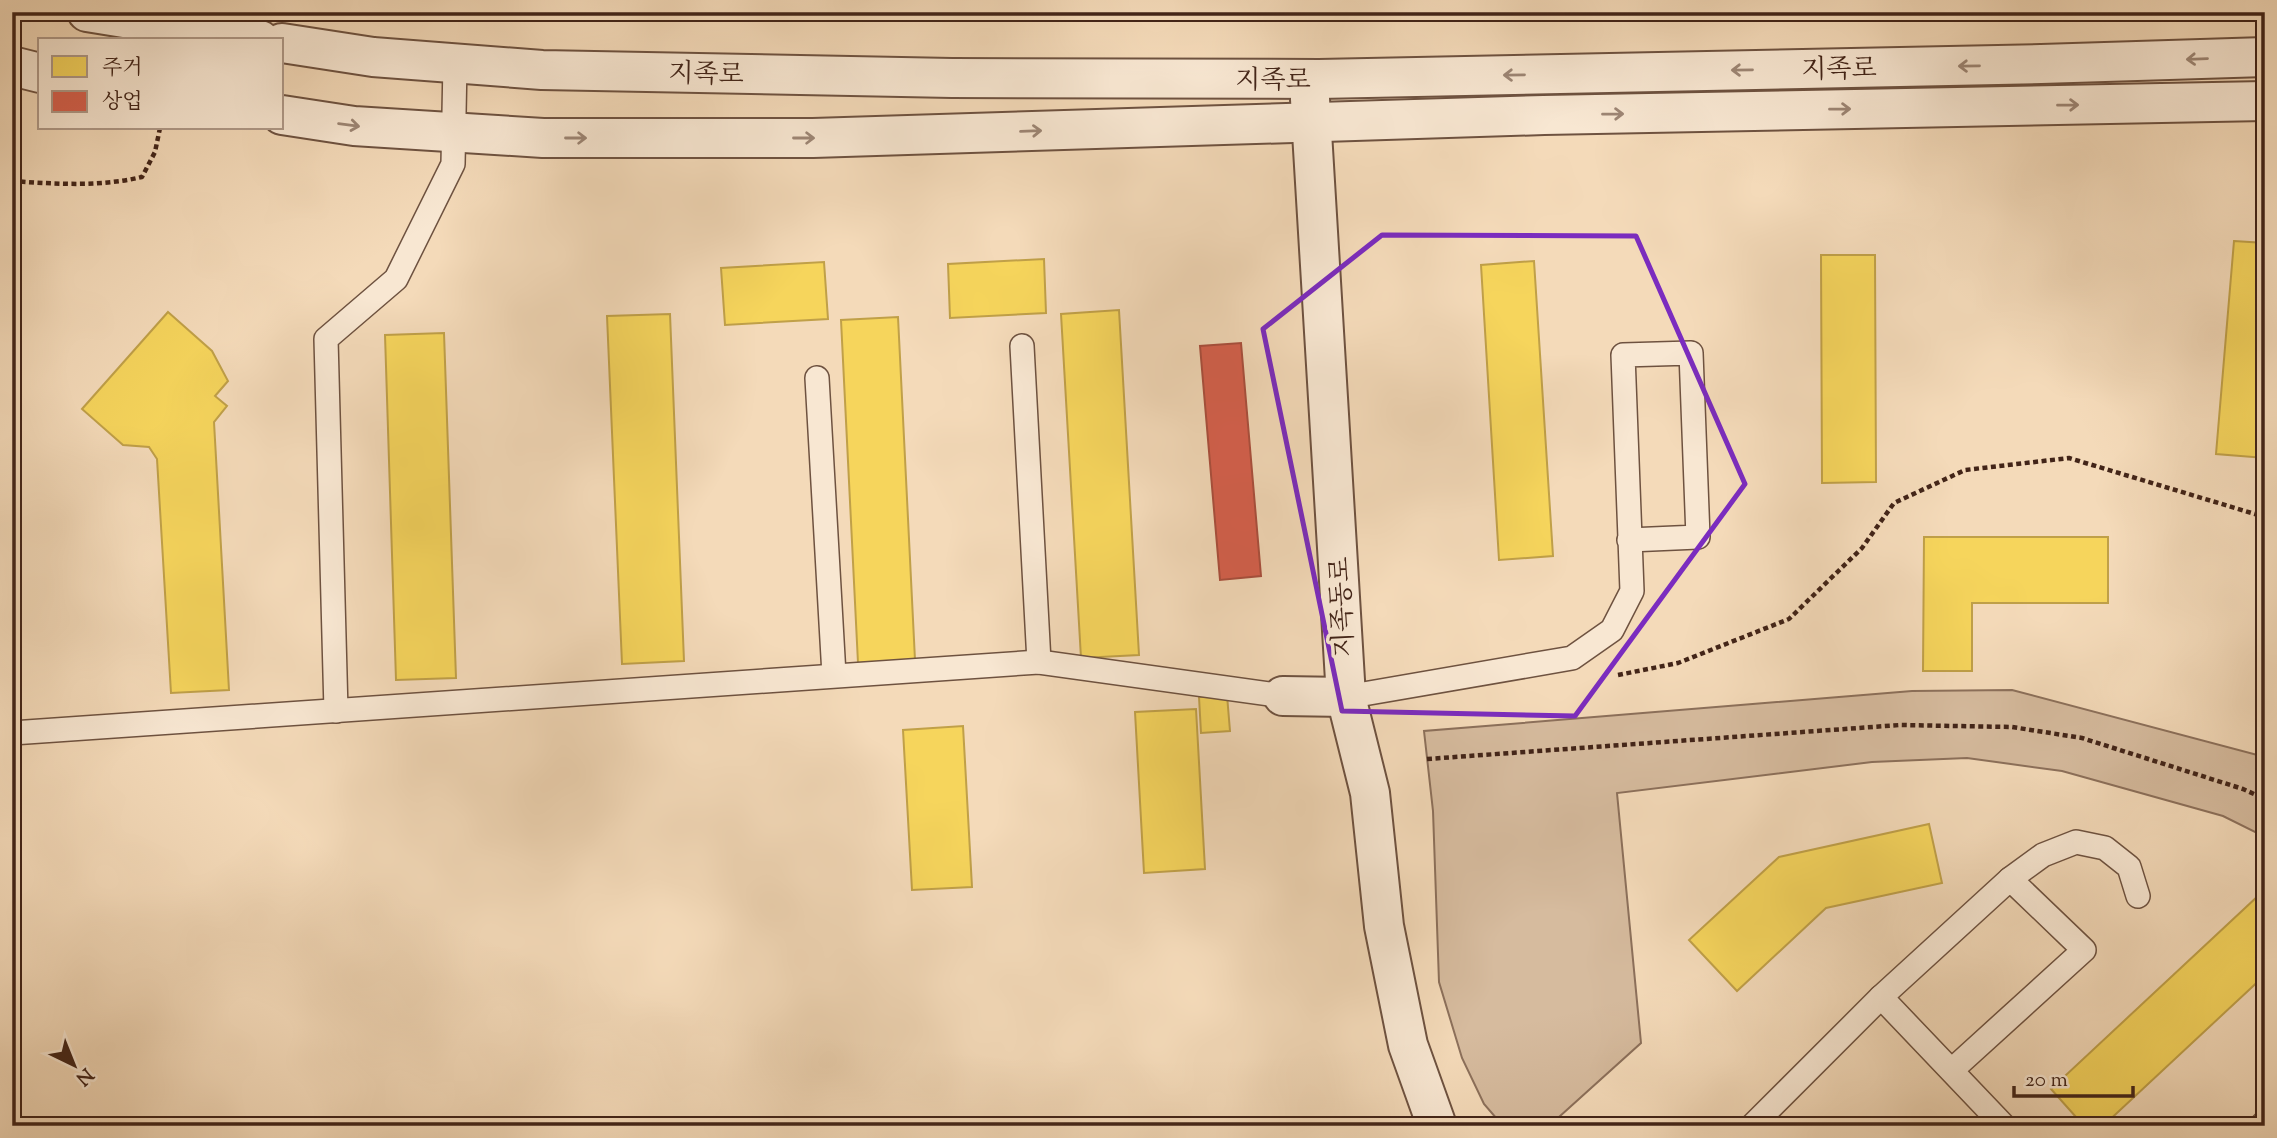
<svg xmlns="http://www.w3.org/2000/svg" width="2277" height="1138" font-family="'Sorts Mill Goudy','Noto Serif KR',serif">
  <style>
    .green { fill: #d6bb9e; stroke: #8c705b; stroke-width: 2 }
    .homes { fill: #f6d55c; stroke: #c0a048; stroke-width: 2 }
    .shops { fill: #d6604d; stroke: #aa4e3d; stroke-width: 2 }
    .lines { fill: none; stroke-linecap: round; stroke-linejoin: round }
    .service-casing { stroke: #6e5240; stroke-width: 26 }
    .minor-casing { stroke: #6e5240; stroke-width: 42 }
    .path { stroke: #422418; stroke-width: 4.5; stroke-dasharray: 5 3.5; stroke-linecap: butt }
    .service { stroke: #f8e7d2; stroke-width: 23 }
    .minor { stroke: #f8e7d2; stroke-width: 38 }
    .oneway { stroke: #9d8675 }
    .marked { fill: none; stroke: #7b2cbf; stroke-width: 5; stroke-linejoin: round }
    .labels { text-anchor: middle; stroke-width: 7; stroke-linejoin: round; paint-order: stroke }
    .street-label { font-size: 26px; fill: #422418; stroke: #f8e7d2 }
  </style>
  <rect width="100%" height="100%" fill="#f4dab9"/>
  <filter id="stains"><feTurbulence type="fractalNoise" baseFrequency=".00286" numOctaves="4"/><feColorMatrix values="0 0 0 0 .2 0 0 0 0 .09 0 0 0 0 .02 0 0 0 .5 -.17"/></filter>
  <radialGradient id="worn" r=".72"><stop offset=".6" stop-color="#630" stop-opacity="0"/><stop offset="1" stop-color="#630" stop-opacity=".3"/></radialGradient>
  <polygon class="green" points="2012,690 2265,757 2265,837 2223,816 2062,771 1967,758 1872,762 1617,793 1641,1043 1549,1126 1503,1126 1484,1104 1462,1058 1439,982 1433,811 1424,731 1912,691"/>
  <g class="homes">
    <polygon points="2234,241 2265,243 2265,458 2216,454"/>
    <polygon points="1821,255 1875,255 1876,482 1822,483"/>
    <polygon points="1044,259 1046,313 950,318 948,264"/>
    <polygon points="1534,261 1553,556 1499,560 1481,265"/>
    <polygon points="824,262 828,319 725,325 721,268"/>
    <polygon points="1119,310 1139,655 1081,658 1061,314"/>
    <polygon points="168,312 212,351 228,381 215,396 227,406 214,422 229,690 171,693 157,459 149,447 123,445 82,409"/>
    <polygon points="670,314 684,661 622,664 607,316"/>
    <polygon points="898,317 915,660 858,663 841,320"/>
    <polygon points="444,333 456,678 396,680 385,335"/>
    <polygon points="1924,537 2108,537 2108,603 1972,603 1972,671 1923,671"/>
    <polygon points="1227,695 1230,731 1201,733 1199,697"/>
    <polygon points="1196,709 1205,869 1144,873 1135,712"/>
    <polygon points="963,726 972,887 912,890 903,730"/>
    <polygon points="1929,824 1942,883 1826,908 1737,991 1689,940 1779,857"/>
    <polygon points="2258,896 2265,903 2265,975 2103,1126 2084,1126 2051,1089"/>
  </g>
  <polygon class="shops" points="1241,343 1261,576 1220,580 1200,346"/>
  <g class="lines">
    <g class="service-casing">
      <g id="service">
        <polyline points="1022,346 1039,662"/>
        <polyline points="817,378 834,675"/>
        <polyline points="1346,697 1572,658 1612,630 1632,591 1623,355 1691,353 1698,537 1629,540"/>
        <polyline points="336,711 326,339 396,279 453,164 455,63"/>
        <polyline points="12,733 1039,662 1283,696"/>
        <polyline points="2010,879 2043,855 2076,842 2105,848 2129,867 2138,896"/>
        <polyline points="1881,997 2004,1126"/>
        <polyline points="1752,1126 1881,997 2010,879 2084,950 1952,1070"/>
        <polyline points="2261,1126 2265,1122"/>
      </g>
    </g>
    <g class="minor-casing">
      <g id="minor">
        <polyline points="87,12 260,40"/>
        <polyline points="282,43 373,57 542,70 952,78 1319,79 2041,64 2265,57"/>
        <polyline points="12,66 40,73"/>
        <polyline points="1310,99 1346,697 1370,793 1384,926 1408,1045 1437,1126"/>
        <polyline points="282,115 354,126 543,138 813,138 1544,115 2265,101"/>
        <polyline points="1283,696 1346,697"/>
      </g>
    </g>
    <g class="path">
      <path d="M12,181C56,184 99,187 142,177L155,152L160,128"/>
      <polyline points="1618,675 1678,663 1789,619 1862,548 1894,503 1965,470 2069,458 2265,517"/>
      <polyline points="1427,759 1900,725 2012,727 2082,738 2243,789 2265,799"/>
    </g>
    <use href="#service" class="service"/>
    <use href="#minor" class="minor"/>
  </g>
  <defs><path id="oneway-shaft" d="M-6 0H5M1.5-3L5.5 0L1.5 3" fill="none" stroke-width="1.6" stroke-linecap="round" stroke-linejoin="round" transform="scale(1.75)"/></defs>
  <g class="oneway">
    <use href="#oneway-shaft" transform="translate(2197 59) rotate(178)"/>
    <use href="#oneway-shaft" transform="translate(1969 66) rotate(179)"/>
    <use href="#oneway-shaft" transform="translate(1742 70) rotate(179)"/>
    <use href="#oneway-shaft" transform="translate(1514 75) rotate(179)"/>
    <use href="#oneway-shaft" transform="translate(2068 105) rotate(-1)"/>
    <use href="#oneway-shaft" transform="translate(1840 109) rotate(-1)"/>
    <use href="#oneway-shaft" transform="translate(1613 114) rotate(-1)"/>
    <use href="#oneway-shaft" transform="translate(349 125) rotate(7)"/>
    <use href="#oneway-shaft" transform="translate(1031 131) rotate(-2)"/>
    <use href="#oneway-shaft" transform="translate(576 138)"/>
    <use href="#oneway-shaft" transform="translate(804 138)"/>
  </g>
  <path class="marked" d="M1382,235L1636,236L1745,484L1575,716L1342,711L1263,329Z"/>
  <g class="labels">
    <g class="street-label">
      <text transform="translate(1839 68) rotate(-1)" y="9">지족로</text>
      <text transform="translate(706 73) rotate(1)" y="9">지족로</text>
      <text x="1273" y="88">지족로</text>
      <text transform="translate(1341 607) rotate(-93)" y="9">지족동로</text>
    </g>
  </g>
  <rect width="2277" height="1138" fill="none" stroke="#f4dab9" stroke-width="42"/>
  <rect x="14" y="14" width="2249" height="1110" fill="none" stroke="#422418" stroke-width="3.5"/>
  <rect x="21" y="21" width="2235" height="1096" fill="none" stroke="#422418" stroke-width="2"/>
  <rect x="38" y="38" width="245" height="91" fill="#f8e7d2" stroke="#af9988" stroke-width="2"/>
  <rect x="52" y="56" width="35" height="21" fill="#f6d55c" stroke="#af9988" stroke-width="2"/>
  <text x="102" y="74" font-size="21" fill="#422418">주거</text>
  <rect x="52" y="91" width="35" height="21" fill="#d6604d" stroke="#af9988" stroke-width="2"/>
  <text x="102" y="108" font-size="21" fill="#422418">상업</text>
  <g transform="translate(74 1065) rotate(137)" stroke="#f8e7d2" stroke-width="5" paint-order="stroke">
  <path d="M0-5L12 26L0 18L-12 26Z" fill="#422418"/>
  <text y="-10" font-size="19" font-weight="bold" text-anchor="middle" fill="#422418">N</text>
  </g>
  <path d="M2014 1086v10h119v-10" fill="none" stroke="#422418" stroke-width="3.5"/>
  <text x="2025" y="1086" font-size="21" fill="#422418" stroke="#f8e7d2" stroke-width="5" paint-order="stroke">20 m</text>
  <rect width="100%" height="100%" filter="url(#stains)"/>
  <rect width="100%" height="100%" fill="url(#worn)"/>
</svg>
